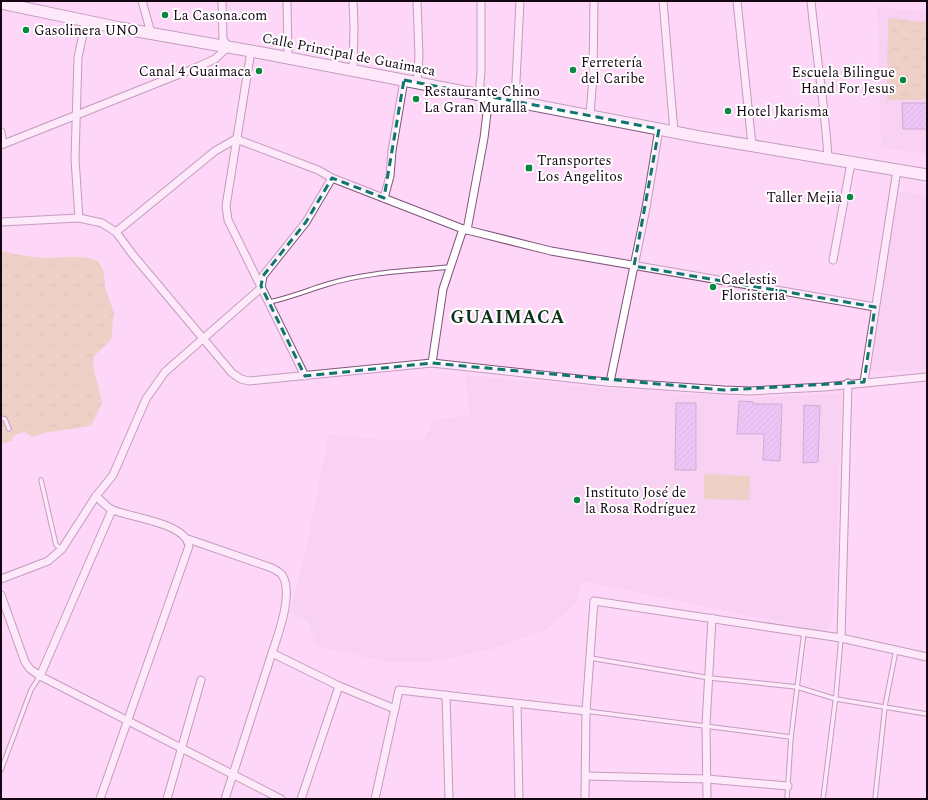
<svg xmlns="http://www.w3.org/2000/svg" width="928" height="800" font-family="Spectral,serif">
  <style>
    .built { fill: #f4c9ee }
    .grass { fill: url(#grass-tufts) }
    .park { fill: url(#park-crowns) }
    .garden { fill: #ddc78b }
    .building { fill: url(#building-hatch); stroke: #9578a8 }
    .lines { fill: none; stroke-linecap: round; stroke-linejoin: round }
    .service-casing { stroke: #7e5479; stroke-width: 5.5 }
    .minor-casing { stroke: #7e5479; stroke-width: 9 }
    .secondary-casing { stroke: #7e5479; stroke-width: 13 }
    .service { stroke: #fff; stroke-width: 3.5 }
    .minor { stroke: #fff; stroke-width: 7 }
    .secondary { stroke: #fff; stroke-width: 11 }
    .marked { fill: none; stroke: #0f766e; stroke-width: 3; stroke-dasharray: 8 5; stroke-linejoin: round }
    .poi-dot { fill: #0a8742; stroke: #fff; stroke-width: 1.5 }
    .labels { text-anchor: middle; stroke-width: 4; stroke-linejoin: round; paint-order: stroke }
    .poi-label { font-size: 14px; fill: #160614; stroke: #fff; text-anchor: start }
    .street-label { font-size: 14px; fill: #160614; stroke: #fff }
    .district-label { font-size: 18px; font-weight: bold; letter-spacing: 1px; fill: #0e3119; stroke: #fff }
  </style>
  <defs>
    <pattern id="grass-tufts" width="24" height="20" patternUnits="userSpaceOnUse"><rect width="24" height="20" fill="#ddc78b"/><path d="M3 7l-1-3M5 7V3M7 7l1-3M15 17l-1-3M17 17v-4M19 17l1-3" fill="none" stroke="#bda977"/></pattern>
    <pattern id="park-crowns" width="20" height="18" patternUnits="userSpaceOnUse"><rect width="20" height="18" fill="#ddc78b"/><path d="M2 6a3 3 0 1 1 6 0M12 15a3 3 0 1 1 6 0" fill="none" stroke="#bda977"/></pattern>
    <pattern id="building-hatch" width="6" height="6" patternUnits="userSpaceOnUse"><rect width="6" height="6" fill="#d7aff3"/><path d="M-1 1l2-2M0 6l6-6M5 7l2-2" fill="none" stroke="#b895cf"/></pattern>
  </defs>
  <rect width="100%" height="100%" fill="#fed7f8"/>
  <g class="built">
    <polygon points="877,7 927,12 927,154 881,148"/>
    <polygon points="895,191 927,195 927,369 872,372 868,367"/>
    <polygon points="465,375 602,388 752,398 842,393 834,608 830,628 822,631 582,581 575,605 545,630 492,649 431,662 386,662 317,646 306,620 290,612 304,560 329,434 384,440 423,441 434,420 470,415"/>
  </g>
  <path class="grass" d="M1,251C16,254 29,257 45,258C65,258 78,254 98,261L104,272L105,287L114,313L111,340L94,356L93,365L102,403L91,426L43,433L32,437L25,432L14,435L12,441L3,444L1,433Z"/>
  <polygon class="park" points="888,18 927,22 927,100 887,100"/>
  <polygon class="garden" points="704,474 750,476 749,500 704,499"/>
  <g class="building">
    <polygon points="902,103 927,103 927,129 903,129"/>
    <polygon points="739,401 753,402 753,404 782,404 780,461 763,460 764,434 737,434"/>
    <polygon points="676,403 696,403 696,470 675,470"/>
    <polygon points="804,405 820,406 818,462 803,463"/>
  </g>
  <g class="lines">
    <g class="service-casing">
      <g id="service">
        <path d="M269,302C289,298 308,290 328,284C367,272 409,271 449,267"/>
        <polyline points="1,418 5,419 9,429"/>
        <polyline points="41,480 56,545 62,549"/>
        <polyline points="590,658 710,678 797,687 836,699 927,714"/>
        <polyline points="586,711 791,737"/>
        <polyline points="1,770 31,690 40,676"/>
        <polyline points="787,799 791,737 804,632"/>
        <polyline points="823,799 836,695 841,638"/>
        <polyline points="875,799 885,706 896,650"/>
      </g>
    </g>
    <g class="minor-casing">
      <g id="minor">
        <polyline points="142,1 151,33"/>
        <polyline points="287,1 288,57"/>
        <polyline points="417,1 419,56 417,82"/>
        <polyline points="663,1 674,132"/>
        <polyline points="737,1 752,145"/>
        <path d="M811,1C816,54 825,106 828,158"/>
        <polyline points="251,51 226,206 228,220 305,376"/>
        <polyline points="353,70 354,26 353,1"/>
        <polyline points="479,94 481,72 481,1"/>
        <polyline points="515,101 520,1"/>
        <polyline points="590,115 593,76 594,1"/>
        <polyline points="1,132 3,144"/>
        <polyline points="1,145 195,68 215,59 228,47 223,39 222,1"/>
        <polyline points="384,198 390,176 392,151 404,80"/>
        <polyline points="79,218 75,159 78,57 86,21"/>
        <polyline points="1,222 79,218 102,223 116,232 133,255 232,373 241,379 249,381 432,363 606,382 724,390 750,391 824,387 927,377"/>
        <polyline points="467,230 484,138 489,96"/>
        <polyline points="116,232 215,151 236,139 318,170 332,178 463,229 551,251 875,307"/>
        <polyline points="833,260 851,163"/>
        <polyline points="432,363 443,289 463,229"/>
        <polyline points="610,382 646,208 659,129"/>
        <polyline points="864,382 897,170"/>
        <path d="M96,496C101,500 107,508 113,510C132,518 186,523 189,546L100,799"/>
        <path d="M188,539L272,568C275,570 280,572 282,575C294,593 278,635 272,653"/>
        <polyline points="1,579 48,561 62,549 96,496 113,475 146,399 165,372 261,288 263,276 306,222 332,178"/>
        <polyline points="1,595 25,662 30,669 40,676 281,799"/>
        <polyline points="841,638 848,383"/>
        <polyline points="40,676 112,510"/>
        <polyline points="446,695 449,799"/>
        <polyline points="517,704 519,799"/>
        <polyline points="586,776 707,779 788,786"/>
        <polyline points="167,799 201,680"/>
        <polyline points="225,799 272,653 339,686 395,709"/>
        <polyline points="301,799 339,686"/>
        <polyline points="375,799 399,690 586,711"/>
        <polyline points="585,799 586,711 594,601 841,638 927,657"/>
        <polyline points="707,799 706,725 712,618"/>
      </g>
    </g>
    <g class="secondary-casing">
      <polyline id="secondary" points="1,3 120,28 262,53 700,137 927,175"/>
    </g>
    <use href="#service" class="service"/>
    <use href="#minor" class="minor"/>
    <use href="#secondary" class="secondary"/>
  </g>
  <path d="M0 0H928V800H0ZM404,80L659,129L634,266L875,307L864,382L724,390L432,363L305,376L261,286L263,276L306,222L332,178L384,198Z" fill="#fed7f8" fill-opacity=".55" fill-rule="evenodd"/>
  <path class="marked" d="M404,80L659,129L634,266L875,307L864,382L724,390L432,363L305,376L261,286L263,276L306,222L332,178L384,198Z"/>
  <g class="poi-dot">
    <circle cx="165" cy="15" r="4"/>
    <circle cx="26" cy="30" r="4"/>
    <circle cx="573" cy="70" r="4"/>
    <circle cx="259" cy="71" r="4"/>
    <circle cx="903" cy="80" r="4"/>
    <circle cx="416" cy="99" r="4"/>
    <circle cx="728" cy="111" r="4"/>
    <rect x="525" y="164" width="8" height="8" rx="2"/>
    <circle cx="850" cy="197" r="4"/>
    <circle cx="713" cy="287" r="4"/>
    <circle cx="577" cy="500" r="4"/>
  </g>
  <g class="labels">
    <g class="poi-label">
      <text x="173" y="20">La Casona.com</text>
      <text x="34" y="35">Gasolinera UNO</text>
      <text x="581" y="67">Ferretería<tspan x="581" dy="16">del Caribe</tspan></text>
      <text x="251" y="76" text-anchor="end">Canal 4 Guaimaca</text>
      <text x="895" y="77" text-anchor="end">Escuela Bilingue<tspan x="895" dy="16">Hand For Jesus</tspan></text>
      <text x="424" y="96">Restaurante Chino<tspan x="424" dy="16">La Gran Muralla</tspan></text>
      <text x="736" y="116">Hotel Jkarisma</text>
      <text x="537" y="165">Transportes<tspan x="537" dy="16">Los Angelitos</tspan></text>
      <text x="842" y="202" text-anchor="end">Taller Mejia</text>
      <text x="721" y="284">Caelestis<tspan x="721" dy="16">Floristeria</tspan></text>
      <text x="585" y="497">Instituto José de<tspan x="585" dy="16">la Rosa Rodríguez</tspan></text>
    </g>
    <g class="street-label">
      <text transform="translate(349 54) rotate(11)" y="5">Calle Principal de Guaimaca</text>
    </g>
    <g class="district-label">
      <text x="508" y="323">GUAIMACA</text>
    </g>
  </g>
  <rect width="928" height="800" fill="none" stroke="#160614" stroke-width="4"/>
</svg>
